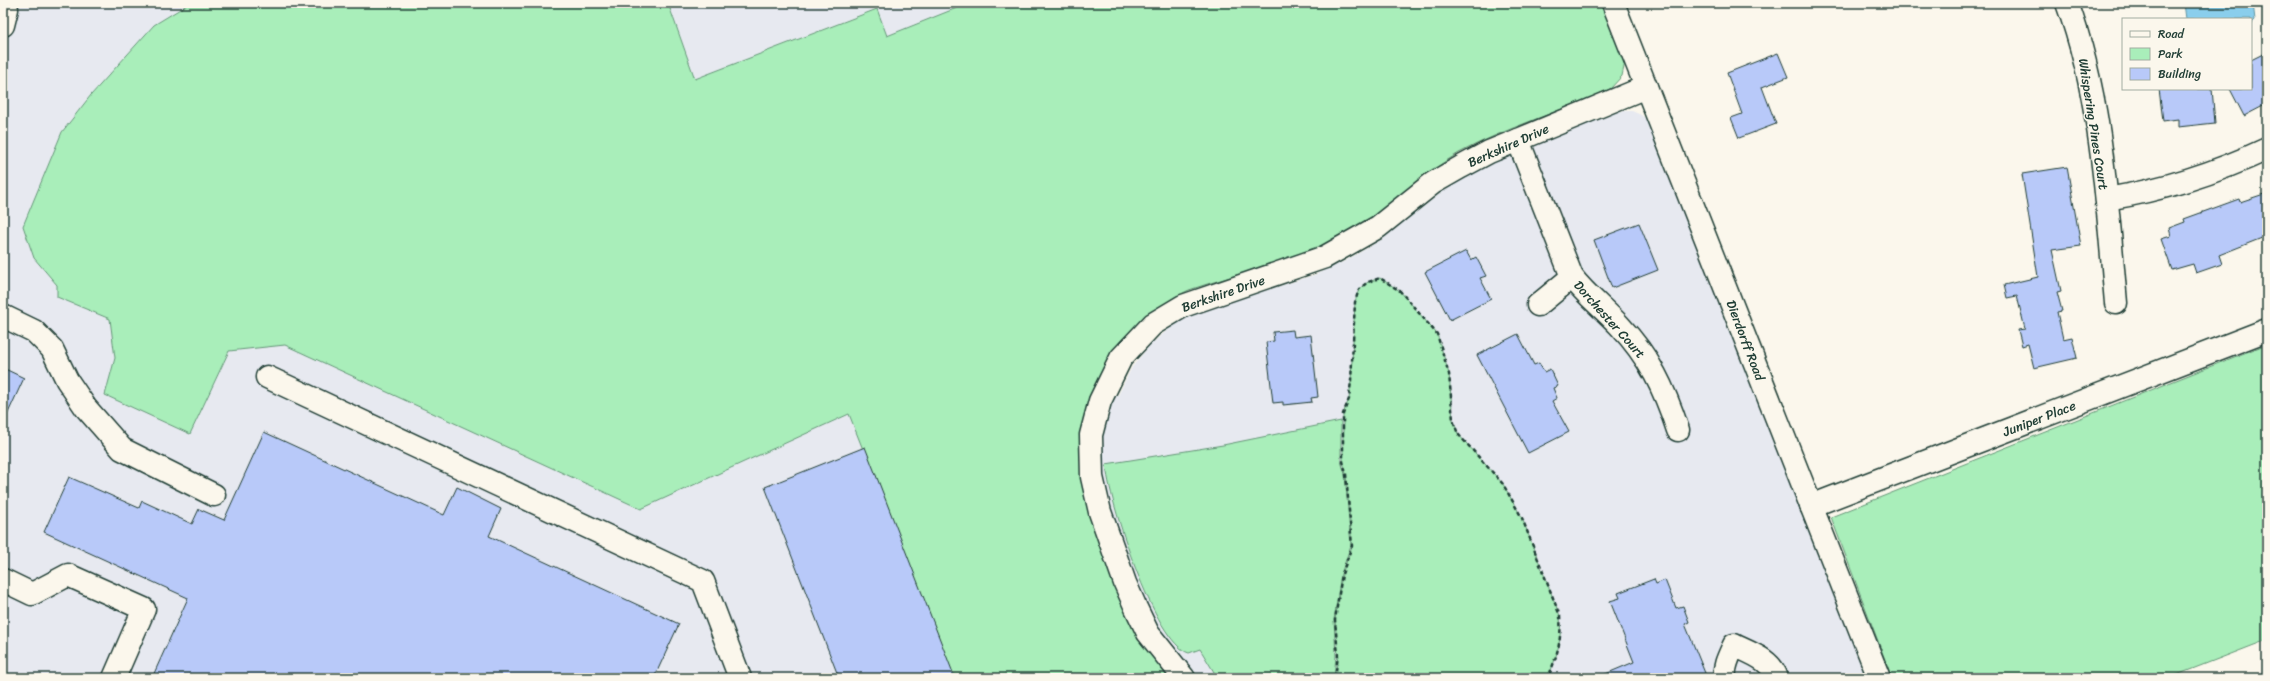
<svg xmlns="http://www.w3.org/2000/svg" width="2270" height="681" font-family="Sriracha,sans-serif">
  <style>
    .built { fill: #e7e9f0 }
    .green { fill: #a9eeba; stroke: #649677 }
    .water { fill: #8aceec; stroke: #5f94a2 }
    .building { fill: #b8c9f9; stroke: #1f3d34 }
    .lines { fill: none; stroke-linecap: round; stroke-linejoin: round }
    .minor-casing { stroke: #1f3d34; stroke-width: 25 }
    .path { stroke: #1f3d34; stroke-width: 2.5; stroke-dasharray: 4 3; stroke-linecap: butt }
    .minor { stroke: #fbf7ec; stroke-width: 22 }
    .labels { text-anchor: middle; stroke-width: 3; stroke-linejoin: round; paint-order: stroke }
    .street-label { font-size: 13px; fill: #1f3d34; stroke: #fbf7ec }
  </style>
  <rect width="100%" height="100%" fill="#fbf7ec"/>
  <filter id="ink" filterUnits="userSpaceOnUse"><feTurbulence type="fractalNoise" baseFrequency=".025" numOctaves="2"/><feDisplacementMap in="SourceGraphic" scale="8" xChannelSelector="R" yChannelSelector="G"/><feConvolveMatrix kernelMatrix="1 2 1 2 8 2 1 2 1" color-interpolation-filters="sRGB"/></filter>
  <g filter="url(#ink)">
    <g class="built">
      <polygon points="3,3 190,3 154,25 91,95 62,132 23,226 34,258 57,285 57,297 110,319 115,358 105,395 190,434 229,351 285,345 641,509 849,414 879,486 1118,395 1132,367 1150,345 1171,327 1195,313 1314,275 1345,261 1381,240 1456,181 1495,160 1619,111 1632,111 1641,115 1649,121 1870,678 3,678"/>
      <polygon points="668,3 969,3 887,36 876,9 695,79"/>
    </g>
    <g class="green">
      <path d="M190,3H668L695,79L877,9L887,36L969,3H1602L1625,62L1622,76L1610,89C1560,112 1507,127 1459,153C1416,177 1382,216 1338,238C1291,262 1239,273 1189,290L1175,297L1146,316L1083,433L1148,649L1168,678H953L849,414L641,509L285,345L229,351L190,434L105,395L115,358L110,319L57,297V285L34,258L23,226L62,132L91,95L154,25Z"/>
      <path d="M1380,278L1400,291L1437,334L1449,374L1453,420L1458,434L1503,484L1522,518L1560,616C1562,642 1557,655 1548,678H1335L1338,656L1335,620L1342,574L1352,546L1346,474L1343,461V414L1349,399L1351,381L1355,302L1359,289L1368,282Z"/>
      <polygon points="2267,344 2267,640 2169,678 1892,678 1831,517"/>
      <path d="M1341,421V461L1345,474L1351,545L1341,574L1334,620L1336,656L1334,678H1214V672L1200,649L1189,653C1155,644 1108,499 1106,464L1223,445Z"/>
    </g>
    <polygon class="water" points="2184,3 2253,3 2255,20 2251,24 2251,19 2186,19"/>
    <g class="building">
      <polygon points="2267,52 2267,104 2244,116 2230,89 2251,89 2251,60"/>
      <polygon points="1778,53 1788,77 1762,87 1776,124 1739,138 1731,118 1742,114 1727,73"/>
      <polygon points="2159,89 2212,89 2215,123 2178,127 2178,119 2163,121"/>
      <polygon points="2067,167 2081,246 2052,250 2061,291 2057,292 2062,311 2057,312 2063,339 2072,337 2077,358 2034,368 2028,344 2022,346 2018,330 2025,329 2017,296 2007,298 2004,285 2038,277 2022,174"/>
      <polygon points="2267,193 2267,236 2219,255 2222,264 2196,273 2193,264 2172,270 2161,239 2171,236 2169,228 2185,222 2184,219 2239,199 2240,202"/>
      <polygon points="1639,223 1658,270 1612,288 1594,240"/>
      <polygon points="1466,251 1471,260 1476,257 1486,276 1480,278 1491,299 1450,320 1425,272"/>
      <polygon points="1293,330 1294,337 1311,335 1318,397 1311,398 1312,402 1283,405 1283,402 1273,403 1266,342 1274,341 1273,332"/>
      <polygon points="1518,334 1534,365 1539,363 1544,372 1550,369 1558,386 1553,388 1557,398 1552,401 1569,432 1528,453 1477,355"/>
      <polygon points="3,368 24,378 3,424"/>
      <polygon points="264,432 444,515 457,487 501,509 489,536 679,624 654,678 152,678 188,598 44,532 69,477 139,508 142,501 192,524 199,509 224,520"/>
      <polygon points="865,447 955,678 839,678 765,487"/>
      <polygon points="1654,579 1656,584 1665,580 1676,608 1683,606 1689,622 1685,624 1707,678 1596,678 1634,662 1610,601 1620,598 1618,593"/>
    </g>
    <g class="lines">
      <g class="minor-casing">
        <g id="minor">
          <polyline points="1613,3 1879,678"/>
          <path d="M2067,3C2102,98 2107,203 2116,303"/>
          <polyline points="3,25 7,9 5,3"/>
          <path d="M1518,140L1572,277C1586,295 1603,308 1619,325C1650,358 1664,388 1678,430"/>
          <path d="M2107,199C2162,190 2216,173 2267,149"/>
          <polyline points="1538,305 1572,277"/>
          <polyline points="3,316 34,331 52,349 67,380 86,408 122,449 214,495"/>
          <polyline points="267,377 703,581 740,678"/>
          <polyline points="1811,506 2267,330"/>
          <polyline points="3,580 32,594 68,575 144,609 114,678"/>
          <polyline points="1184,678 1148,633 1136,608 1125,583 1100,512 1092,477 1091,435 1100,401 1121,358 1153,324 1183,306 1325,257 1378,227 1433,183 1461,167 1489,152 1646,87"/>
          <path d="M1725,678C1723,667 1729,656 1734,645C1750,653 1771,659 1777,678"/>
        </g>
      </g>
      <path class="path" d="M1335,678L1338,656L1335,620L1342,574L1352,546L1346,474L1343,461V414L1349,399L1351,381L1355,302L1359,289L1368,282L1380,278L1400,291L1437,334L1449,374L1453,420L1458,434L1503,484L1522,518L1560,616C1562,642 1557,655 1548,678"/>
      <use href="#minor" class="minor"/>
    </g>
  </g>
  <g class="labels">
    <g class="street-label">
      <text transform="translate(2094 124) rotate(81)" y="5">Whispering Pines Court</text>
      <text transform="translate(1508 145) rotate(-24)" y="5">Berkshire Drive</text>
      <text transform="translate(1223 293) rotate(-19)" y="5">Berkshire Drive</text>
      <text transform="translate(1610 319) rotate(48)" y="5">Dorchester Court</text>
      <text transform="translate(1746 340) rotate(69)" y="5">Dierdorff Road</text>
      <text transform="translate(2039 418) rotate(-21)" y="5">Juniper Place</text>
    </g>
  </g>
  <rect width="2270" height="681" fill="none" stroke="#fbf7ec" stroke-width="16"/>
  <rect x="8" y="8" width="2254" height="665" fill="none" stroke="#1f3d34" stroke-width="1.5" filter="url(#ink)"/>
  <rect x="2122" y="18" width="130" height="72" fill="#fbf7ec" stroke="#a3ada2"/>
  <rect x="2130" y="31" width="20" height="6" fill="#fbf7ec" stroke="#a3ada2"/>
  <text x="2158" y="38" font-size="12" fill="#1f3d34">Road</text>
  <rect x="2130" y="48" width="20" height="12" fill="#a9eeba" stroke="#a3ada2"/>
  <text x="2158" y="58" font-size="12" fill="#1f3d34">Park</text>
  <rect x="2130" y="68" width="20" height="12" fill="#b8c9f9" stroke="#a3ada2"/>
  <text x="2158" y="78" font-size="12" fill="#1f3d34">Building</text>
</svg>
